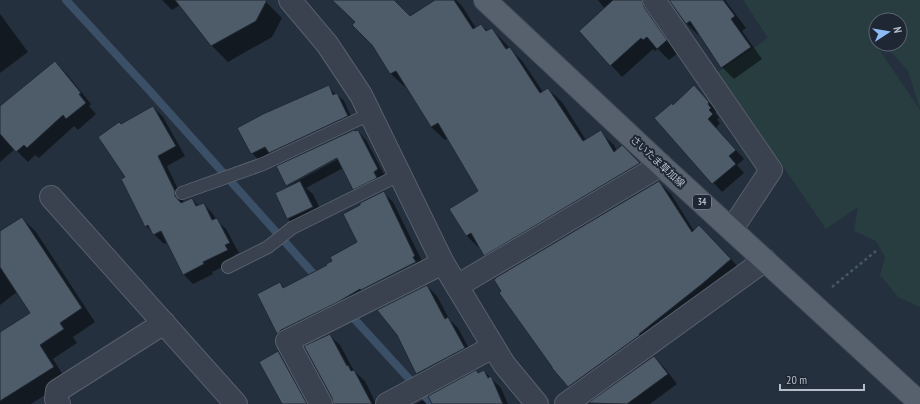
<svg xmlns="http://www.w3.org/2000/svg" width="920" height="404" font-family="'PT Sans Narrow','Noto Sans JP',sans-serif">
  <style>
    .green { fill: #273d3f; fill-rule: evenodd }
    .shadow { fill: #0007; fill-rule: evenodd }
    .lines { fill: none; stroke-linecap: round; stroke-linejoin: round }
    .stream { stroke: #3b4f66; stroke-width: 8 }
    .building { fill: #4e5b69; stroke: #202935 }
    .service-casing { stroke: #57606c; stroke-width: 14 }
    .minor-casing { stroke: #57606c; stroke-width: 24 }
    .primary-casing { stroke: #424b57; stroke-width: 24 }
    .path { stroke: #455a5c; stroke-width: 2.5; stroke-dasharray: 3 3; stroke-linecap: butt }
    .service { stroke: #39424e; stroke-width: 12 }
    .minor { stroke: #39424e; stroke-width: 22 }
    .primary { stroke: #57616e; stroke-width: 22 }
    .labels { text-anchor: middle; stroke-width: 4; stroke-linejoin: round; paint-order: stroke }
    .shield { fill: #1e2733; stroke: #88909c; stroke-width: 1 }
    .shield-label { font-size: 9px; font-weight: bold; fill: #b5bdc9 }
    .street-label { font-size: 10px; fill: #b5bdc9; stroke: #1e2733 }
  </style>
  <rect width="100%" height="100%" fill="#25303e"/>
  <path class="green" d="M743,0H920V109L908,71L892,53L877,46L920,110V307L898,297L880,275L885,257L876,241L854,231L858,207L826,229L718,72L768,38ZM876,20H900V44H876Z"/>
  <g class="shadow">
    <polygon points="162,0 253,0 255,1 266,2 282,18 272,37 228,62 212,46 180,5 172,10"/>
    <polygon points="332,0 392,0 410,17 437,0 456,0 462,6 476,28 481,25 488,31 492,29 523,62 543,92 548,89 562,102 586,140 600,132 614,145 617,151 622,147 653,177 498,268 485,255 481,249 480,249 467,236 451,209 479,192 448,138 445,140 431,127 407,86 405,87 391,74 373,45 356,22"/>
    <polygon points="598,0 662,0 678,53 669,60 658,49 655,51 653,49 622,77 611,65 605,9"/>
    <polygon points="670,0 725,0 746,28 742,31 762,59 734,79 722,67 700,34 698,35 687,24"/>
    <polygon points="0,14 28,52 0,73"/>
    <polygon points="55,62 66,73 91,104 89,106 96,114 78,130 74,126 39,158 35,155 28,162 15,149 0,162 0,107"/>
    <polygon points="328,86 336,95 337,94 344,101 354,123 276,159 270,154 259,160 252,153"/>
    <polygon points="694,86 717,111 715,113 719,117 717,120 720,123 716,128 744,159 737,165 744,173 722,192 655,118 674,106"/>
    <polygon points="153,107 163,117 185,156 167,166 184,202 192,199 199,206 204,204 213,214 216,219 226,229 239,253 234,255 237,260 212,272 213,274 193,284 183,274 168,242 164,244 146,226 127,178 121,125"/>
    <path d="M358,131L366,140L386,178L362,198L354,189L343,168L306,188L313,194L325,219L300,231L288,219L276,194L289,188L277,167ZM341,155L342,157L288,186V184Z"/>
    <polygon points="659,182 671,194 694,231 711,238 742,271 580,398 569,386"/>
    <polygon points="383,192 393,202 424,265 287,342 278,333 280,283 284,288 328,266 358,242"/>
    <polygon points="22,218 36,232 95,322 73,337 77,343 53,359 67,381 31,404 0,404 0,333 32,314 17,292 0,305 0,232"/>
    <polygon points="427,286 437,296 449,319 458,328 474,358 427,383 417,373 398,335"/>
    <polygon points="329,335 340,345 354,371 365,381 376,404 334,404"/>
    <polygon points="278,352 288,363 311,404 283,404"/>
    <polygon points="654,357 664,367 677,384 650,404 589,404"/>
    <polygon points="476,371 479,374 484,371 501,388 508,404 416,404"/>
  </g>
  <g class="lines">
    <g class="stream">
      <polyline points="66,0 149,90 319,280"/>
      <polyline points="348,312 432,404"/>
    </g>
  </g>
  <g class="building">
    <polygon points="175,0 267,0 256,21 211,46"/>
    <polygon points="332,0 394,0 410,16 435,0 454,0 473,29 481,24 486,31 492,28 506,49 510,47 540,93 548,88 583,141 601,130 614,152 622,145 640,163 484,256 471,233 466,236 449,209 478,191 438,123 431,127 396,71 390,74 372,45 352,25 355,22"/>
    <polygon points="613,0 642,0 644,7 667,40 657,49 647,37 643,40 641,38 610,66 579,31"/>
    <polygon points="669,0 723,0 735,16 731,19 751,47 721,68 690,21 686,24"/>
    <polygon points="55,61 81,93 79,94 86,103 66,119 63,115 27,148 24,145 16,152 0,134 0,106"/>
    <polygon points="329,85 333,95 337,93 348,116 269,153 265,147 251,154 237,128 263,114"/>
    <polygon points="694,85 709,102 708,104 711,108 709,110 713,114 708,119 736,150 729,156 736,164 712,184 654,118 672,103 673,105"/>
    <polygon points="153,106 176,146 158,156 175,191 175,196 181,203 192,198 196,206 204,203 212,220 217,218 230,243 225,245 228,250 203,262 204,264 183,275 161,231 153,235 148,225 145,227 121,179 125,177 98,137 119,122 121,124"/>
    <polygon points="354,130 355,131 358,130 378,169 374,172 377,178 353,190 337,158 286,186 276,166"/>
    <polygon points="300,181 313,207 287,219 275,193"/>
    <polygon points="659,181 692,232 699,225 731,259 702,284 639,334 640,335 568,387 552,368 552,367 499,293 501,291 494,280 497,277"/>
    <polygon points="384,191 415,256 413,257 416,262 361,290 360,289 338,302 281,330 277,334 257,294 280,282 283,288 327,265 326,264 332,261 330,257 357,242 343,214 360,205 360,203"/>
    <polygon points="22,217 82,308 60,323 64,329 40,345 54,367 0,401 0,332 30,313 0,267 0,231"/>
    <polygon points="427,285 445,319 448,317 465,348 416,374 397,335 377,310"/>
    <polygon points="330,334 347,366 348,365 351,371 354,370 372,404 333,404 332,398 304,346"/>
    <polygon points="278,351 307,404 282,404 259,362"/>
    <polygon points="654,356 668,374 627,404 588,403"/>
    <polygon points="476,370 478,373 484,370 488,378 491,376 503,404 432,404 428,396"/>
  </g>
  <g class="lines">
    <g class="service-casing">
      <g id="service">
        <polyline points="182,193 263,164 370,114"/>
        <polyline points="228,267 268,247 292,228 399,175"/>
      </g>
    </g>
    <g class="minor-casing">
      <g id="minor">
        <polyline points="290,0 327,44 361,95 443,263 504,364 537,404"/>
        <polyline points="654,0 771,170 732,229"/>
        <polyline points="51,197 236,404"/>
        <polyline points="457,286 661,165"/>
        <polyline points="59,404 56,399 57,391 164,323"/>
        <polyline points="321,404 287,341 443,263"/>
        <polyline points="387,404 493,347"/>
        <polyline points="566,404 765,260"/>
      </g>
    </g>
    <g class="primary-casing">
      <polyline id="primary" points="485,0 661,165 920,403"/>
    </g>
    <polyline class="path" points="832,287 876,251"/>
    <use href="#service" class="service"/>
    <use href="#minor" class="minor"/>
    <use href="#primary" class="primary"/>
  </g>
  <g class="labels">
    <rect class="shield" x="693" y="195" width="18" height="14" rx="3"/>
    <g class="shield-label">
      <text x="702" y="205">34</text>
    </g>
    <g class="street-label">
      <text transform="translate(658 161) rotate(43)" y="4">さいたま草加線</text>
    </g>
  </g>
  <g transform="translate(888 32) rotate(78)"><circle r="19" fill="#1e2733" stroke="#5a636f"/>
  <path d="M0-3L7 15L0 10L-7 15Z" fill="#8dbaf5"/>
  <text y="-6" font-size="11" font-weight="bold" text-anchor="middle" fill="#b5bdc9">N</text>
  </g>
  <path d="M780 384v6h84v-6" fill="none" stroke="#b5bdc9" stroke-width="2"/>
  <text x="786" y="384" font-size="12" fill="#b5bdc9" stroke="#1e2733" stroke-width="3" paint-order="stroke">20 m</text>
</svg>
